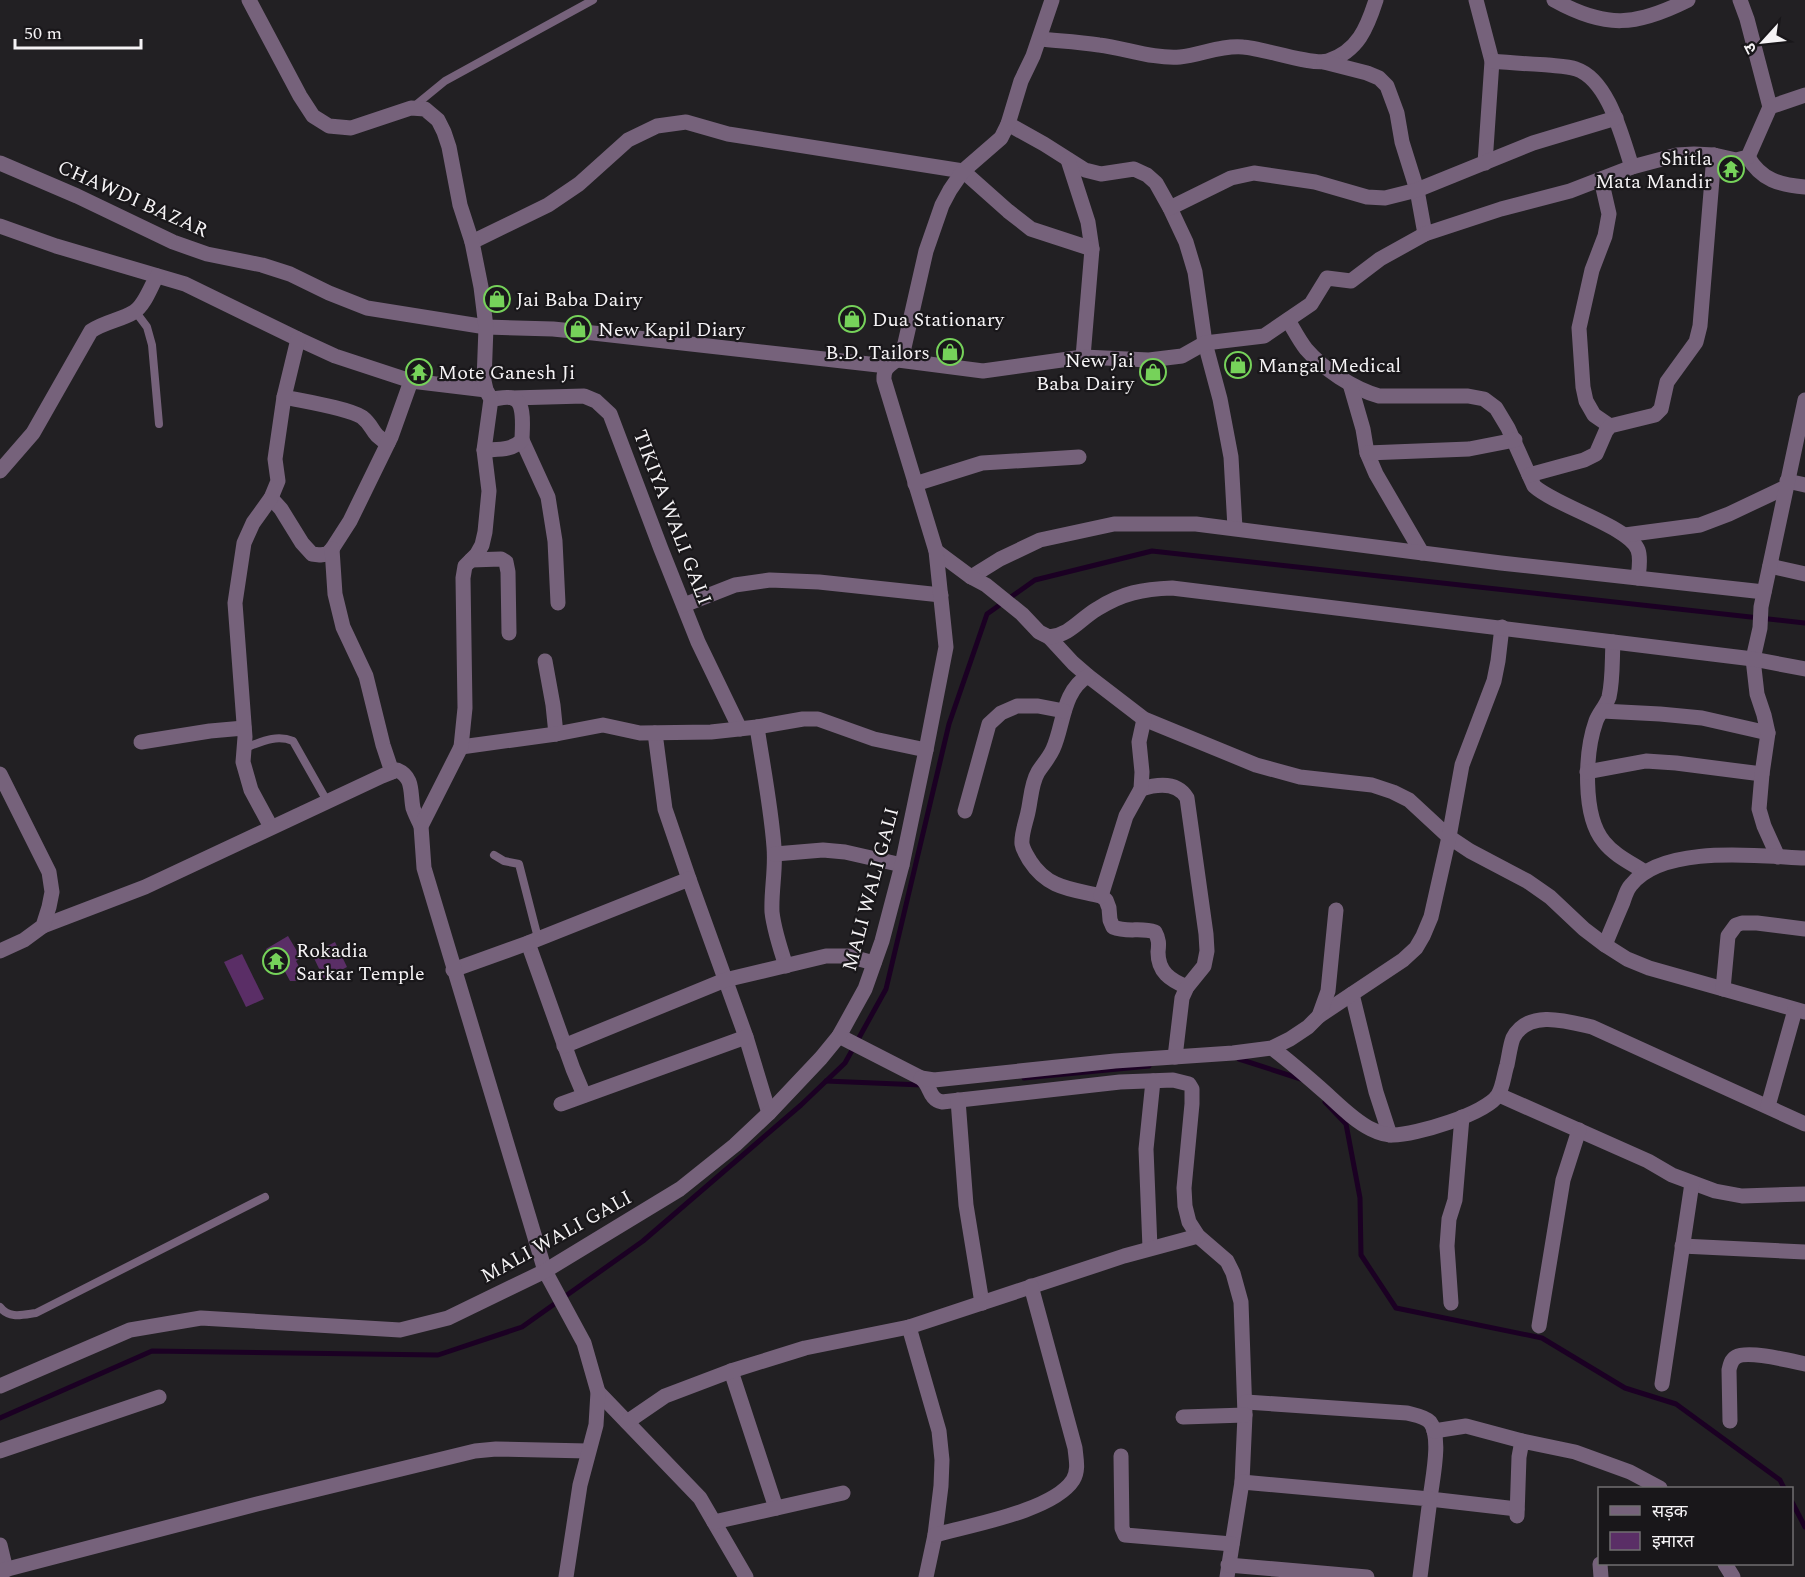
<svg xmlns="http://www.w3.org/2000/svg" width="1805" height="1577" viewBox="0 0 1805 1577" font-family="Spectral,'Noto Sans Devanagari',serif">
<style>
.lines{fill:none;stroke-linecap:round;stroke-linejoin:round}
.stream{stroke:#1b0023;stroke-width:5}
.building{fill:#5a2e66}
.service{stroke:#76627b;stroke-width:8}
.minor{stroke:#76627b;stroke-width:15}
.tertiary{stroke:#76627b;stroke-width:15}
.labels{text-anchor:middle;stroke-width:4.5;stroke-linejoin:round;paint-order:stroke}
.poi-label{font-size:20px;fill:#f5f3f5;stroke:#19171a;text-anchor:start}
.street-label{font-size:20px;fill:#f5f3f5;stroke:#19171a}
</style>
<rect width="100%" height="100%" fill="#222023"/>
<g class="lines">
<g class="stream">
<polyline points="1239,1059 1304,1080"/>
<polyline points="1024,1078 1149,1066"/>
<polyline points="826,1081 922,1085"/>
<polyline points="1325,1102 1346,1124 1360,1198 1361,1255 1396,1308 1542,1338 1625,1388 1676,1404 1780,1480 1784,1488"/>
<polyline points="0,1418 152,1351 438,1355 522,1327 643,1241 801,1105 845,1063 886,989 949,724 987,614 1035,580 1152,551 1805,623"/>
<polyline points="1792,1502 1805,1527"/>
</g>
</g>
<g class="building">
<polygon points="288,936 301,958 296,961 303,974 299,981 290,981 283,968 279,971 266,949"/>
<polygon points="335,942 347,967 324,979 312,954"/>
<polygon points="242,954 264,999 246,1007 224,962"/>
</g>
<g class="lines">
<g class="service">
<polyline points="412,108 445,81 593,0"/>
<polyline points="135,311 147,327 152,345 159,424"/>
<path d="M245 748C261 742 276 734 293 741L327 801"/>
<polyline points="494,855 504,861 519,864 538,938"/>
<path d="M0 1307C9 1319 22 1315 36 1313L265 1197"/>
</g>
<g class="minor">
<polyline points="1476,0 1492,61 1485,163"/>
<path d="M1554 0C1606 29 1636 26 1688 0"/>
<polyline points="1740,0 1747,19 1770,107"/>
<path d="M1040 39C1060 41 1080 42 1099 45 1125 48 1153 59 1180 57 1201 55 1221 45 1243 47 1263 48 1312 66 1328 61 1358 51 1367 28 1376 0"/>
<path d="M1492 61C1511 63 1530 64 1548 65 1557 66 1568 66 1576 69 1609 80 1622 138 1632 167"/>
<polyline points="1324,62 1367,73 1379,78 1387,86 1397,113 1402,142 1417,190 1425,234"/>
<polyline points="1008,124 1044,144 1085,170 1101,174 1134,169 1147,175 1156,183 1170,208 1186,242 1195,272 1205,343 1220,399 1231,457 1235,528"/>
<path d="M1748 157C1761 180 1780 185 1805 187"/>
<polyline points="1068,160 1088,222 1092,249 1083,357"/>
<polyline points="0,163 77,196 173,242 207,254 262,265 290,274 329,293 367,308 486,327 553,329 593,333 887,366"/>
<polyline points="1601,179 1609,214 1605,236 1592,270 1579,328 1583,387 1586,401 1594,415 1610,426"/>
<polyline points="1170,208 1231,178 1254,173 1315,182 1367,197 1385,198 1417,190 1533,143 1616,118"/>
<polyline points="0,226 56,246 185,284 298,339 335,356 411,381 486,390"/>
<polyline points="472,242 548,205 579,184 628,140 657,126 686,122 728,134 963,171 1008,211 1031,229 1092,249"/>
<path d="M1288 320C1294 330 1299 340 1306 349 1323 369 1354 389 1379 396H1468L1484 399 1496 408 1508 428 1534 486C1556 506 1630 527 1638 550 1641 558 1639 570 1638 578"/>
<polyline points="1350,384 1363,429 1367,453 1376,474 1422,553"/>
<path d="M284 397C302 401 348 408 362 417 375 427 370 434 388 443"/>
<polyline points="512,398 584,396 596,401 610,414 661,549 698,642 740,729"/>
<polyline points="522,440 548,497 555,541 558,603"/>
<path d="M484 450C498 449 512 451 522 440 522 429 526 401 512 398 506 396 497 399 491 399"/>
<polyline points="1367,453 1469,449 1515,440"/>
<path d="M0 471 33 433 91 331C104 322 121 320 134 312 145 305 151 286 157 276"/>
<polyline points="1529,475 1584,460 1596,454 1606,431 1610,426 1655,415 1661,409 1667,382 1696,342 1700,326 1714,155"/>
<polyline points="1787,481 1805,485"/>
<polyline points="915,484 982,463 1079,457"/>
<polyline points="271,498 281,509 302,543 312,554 320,555 327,554 332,549 350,521 391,437 411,381"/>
<polyline points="1625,535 1700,525 1729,514 1786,487"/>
<polyline points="332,549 335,594 343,627 366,676 383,745 392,772"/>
<polyline points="471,560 501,559 506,562 508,572 509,633"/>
<polyline points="1770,566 1805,574"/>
<polyline points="971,577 1000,559 1040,540 1114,524 1196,524 1501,563 1764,592"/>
<polyline points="684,605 735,585 770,580 819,582 941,595"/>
<polyline points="1049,637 1073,663 1088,676 1144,719 1256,765 1300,777 1372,785 1393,792 1409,800 1449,837 1470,851 1527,881 1550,897 1584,929 1605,945 1627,959 1649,968 1805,1012"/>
<path d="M1613 642C1612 660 1613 679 1609 697 1606 706 1599 713 1596 721 1585 752 1582 816 1604 842 1614 855 1631 863 1645 872"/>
<polyline points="545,661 553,705 556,734"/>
<path d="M1088 676C1062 691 1064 725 1053 749 1049 758 1043 764 1038 772 1031 784 1031 799 1028 812 1026 822 1021 834 1022 844 1023 850 1027 856 1030 861 1048 889 1072 889 1101 896L1106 900 1109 908 1110 920 1113 927C1127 933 1141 927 1155 932 1159 939 1159 944 1158 952 1158 972 1170 980 1187 987"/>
<polyline points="1602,711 1660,714 1702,718 1768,733"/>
<path d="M757 727C763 767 771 807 774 847 776 870 771 890 772 912 774 930 780 948 786 966"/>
<polyline points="655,733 665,809 689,879"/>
<polyline points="141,742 210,731 244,728"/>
<polyline points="461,747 556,734 603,725 640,733 711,732 757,727 803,719 818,719 874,739 926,750"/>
<polyline points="1587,772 1646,761 1676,763 1762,774"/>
<path d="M1141 789C1157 784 1177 781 1187 798L1206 934 1207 951 1204 966 1187 987 1182 998 1175 1057"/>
<polyline points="965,811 989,724 1001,713 1017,706 1038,706 1064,711"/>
<polyline points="271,827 251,790 243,762 245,737 235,603 244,543 253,523 271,498 278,481 275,459 284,397 298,339"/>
<polyline points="775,854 823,850 845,852 902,865"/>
<polyline points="1778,857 1764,826 1759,809 1762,774 1768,733 1764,715 1757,694 1753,659 1760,628 1761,607 1805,400"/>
<polyline points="1101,896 1126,816 1141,789 1142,772 1139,742 1144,719"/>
<path d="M43 926 145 887 382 776 397 770C414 777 410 793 413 808 415 814 418 820 421 826"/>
<polyline points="528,943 573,1069 584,1095"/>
<path d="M1605 945C1611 930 1617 916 1623 902 1625 896 1627 889 1631 885 1663 844 1758 856 1805 858"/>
<polyline points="453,970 528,943 689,879 746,1037 769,1113"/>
<polyline points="1723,989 1728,936 1736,925 1742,923 1757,923 1805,929"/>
<polyline points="1352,994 1376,1092 1390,1135"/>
<polyline points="1319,1016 1403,960 1416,948 1423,936 1431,917 1449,837 1462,765 1494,681 1498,661 1502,627"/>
<path d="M839 1036 921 1078C931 1085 928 1099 942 1102L1120 1082 1173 1080 1189 1084 1192 1089V1104L1184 1188 1185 1206 1189 1222 1198 1236 1227 1261 1233 1273 1241 1302 1245 1415 1242 1482 1227 1577"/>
<polyline points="564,1046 725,980 826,956 848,956 874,963"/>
<path d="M1272 1048C1292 1063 1310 1079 1328 1095 1341 1107 1355 1121 1371 1129 1377 1132 1386 1135 1393 1135 1415 1135 1486 1114 1498 1095 1503 1087 1504 1074 1507 1065 1509 1056 1510 1046 1513 1038 1528 1009 1567 1021 1592 1027L1805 1124"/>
<polyline points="921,1078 934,1080 1115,1061 1233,1053 1272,1048 1290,1039 1308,1027 1319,1016 1328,991 1336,910"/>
<polyline points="1499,1095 1648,1161 1672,1175 1715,1191 1742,1196 1805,1194"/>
<polyline points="958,1100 966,1205 982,1303"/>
<polyline points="561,1104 746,1037"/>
<polyline points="1768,1106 1795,1010"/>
<polyline points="1682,1246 1805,1252"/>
<polyline points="1150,1248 1146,1149 1153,1081"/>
<polyline points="1451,1303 1447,1246 1449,1219 1455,1200 1462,1117"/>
<polyline points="1539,1326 1563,1180 1579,1130"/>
<polyline points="909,1327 939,1431 942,1460 941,1486 935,1535 926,1577"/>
<polyline points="731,1371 776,1508"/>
<polyline points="1662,1384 1692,1183"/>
<polyline points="598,1392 700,1498 746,1577"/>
<path d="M1246 1402 1407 1413C1414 1415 1424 1416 1430 1422 1442 1437 1432 1480 1430 1499L1517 1509"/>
<polyline points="1183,1417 1245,1415"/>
<path d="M1730 1421 1729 1370C1730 1365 1731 1360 1736 1357 1748 1350 1791 1361 1805 1364"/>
<polyline points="627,1422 665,1396 731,1371 805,1348 909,1327 1124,1256 1198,1236"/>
<polyline points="1434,1431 1466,1426 1522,1441"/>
<polyline points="0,1451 159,1397"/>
<polyline points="1121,1456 1122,1528 1125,1535 1232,1544"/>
<polyline points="1242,1482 1430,1499 1420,1577"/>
<polyline points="1517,1516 1519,1457 1522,1441 1575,1452 1630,1472 1660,1488"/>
<polyline points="714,1522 843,1493"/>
<path d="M935 1535C970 1525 1053 1511 1073 1480 1079 1470 1076 1459 1075 1448L1031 1286"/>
<polyline points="0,1545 6,1570"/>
<polyline points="1600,1564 1601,1577"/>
<polyline points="1725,1564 1733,1577"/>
<polyline points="1228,1565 1367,1577"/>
<polyline points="0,1571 257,1504 475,1451 496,1449 588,1451"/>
</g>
<g class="tertiary">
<polyline points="249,0 300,96 313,116 329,126 351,128 411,108 425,109 438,120 444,132 449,147 460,205 472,242 481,287 486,327 484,381 486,390 491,399 484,450 489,491 485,532 482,545 477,554 465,566 463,578 465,708 461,747 421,826 424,868 545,1271 584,1343 598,1392 596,1425 580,1485 566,1577"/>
<polyline points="898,360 983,371 1083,357 1149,360 1182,356 1205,343 1264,336 1311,304 1327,278 1351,281 1380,259 1425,234 1501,209 1570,191 1632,167 1677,155 1694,154 1714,155 1736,160 1748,157 1770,107 1805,95"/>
<path d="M936 551 971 577 986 585 1022 614 1039 632 1049 637C1070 635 1080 619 1097 609 1122 593 1143 589 1172 588L1753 659 1805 669"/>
<polyline points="0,774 49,872 52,892 49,907 43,926 24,940 0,951"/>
<path d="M0 1386 130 1330 201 1318 400 1330 448 1318 545 1271 680 1189 735 1145 769 1113 821 1058 839 1036 865 989 882 941 902 865 926 750 946 647 936 551 884 380C883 363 895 366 903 352L926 251 942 205 950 190 963 171 1001 138 1008 124 1021 81 1033 56 1052 0"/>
</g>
</g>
<defs>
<symbol id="temple-ring" viewBox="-11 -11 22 22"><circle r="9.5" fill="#19171a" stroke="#76d25a" stroke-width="1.5"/><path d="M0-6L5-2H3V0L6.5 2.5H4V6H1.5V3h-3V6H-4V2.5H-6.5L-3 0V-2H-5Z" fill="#76d25a"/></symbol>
<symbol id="shop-ring" viewBox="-11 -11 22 22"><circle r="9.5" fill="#19171a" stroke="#76d25a" stroke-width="1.5"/><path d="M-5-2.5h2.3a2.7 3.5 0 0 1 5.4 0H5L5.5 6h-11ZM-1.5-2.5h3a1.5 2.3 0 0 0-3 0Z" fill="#76d25a"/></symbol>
</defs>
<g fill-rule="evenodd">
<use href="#temple-ring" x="1716" y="154" width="30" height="30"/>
<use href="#shop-ring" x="482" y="284" width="30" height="30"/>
<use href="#shop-ring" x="837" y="304" width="30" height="30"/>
<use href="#shop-ring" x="563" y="314" width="30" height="30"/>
<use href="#shop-ring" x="935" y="337" width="30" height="30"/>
<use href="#shop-ring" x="1223" y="350" width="30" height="30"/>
<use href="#temple-ring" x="404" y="357" width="30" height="30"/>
<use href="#shop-ring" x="1138" y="357" width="30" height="30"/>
<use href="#temple-ring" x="261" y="946" width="30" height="30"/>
</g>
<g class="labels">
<g class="poi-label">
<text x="1712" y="165" text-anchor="end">Shitla<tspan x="1712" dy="23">Mata Mandir</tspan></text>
<text x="516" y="306">Jai Baba Dairy</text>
<text x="872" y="326">Dua Stationary</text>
<text x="598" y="336">New Kapil Diary</text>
<text x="930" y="359" text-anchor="end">B.D. Tailors</text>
<text x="1134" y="367" text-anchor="end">New Jai<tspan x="1134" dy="23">Baba Dairy</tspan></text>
<text x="1258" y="372">Mangal Medical</text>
<text x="438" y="379">Mote Ganesh Ji</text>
<text x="296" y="957">Rokadia<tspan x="296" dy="23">Sarkar Temple</tspan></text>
</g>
<g class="street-label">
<text transform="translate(133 198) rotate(24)" y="7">CHAWDI BAZAR</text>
<text transform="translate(673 517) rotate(69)" y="7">TIKIYA WALI GALI</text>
<text transform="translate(870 889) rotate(-75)" y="7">MALI WALI GALI</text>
<text transform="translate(556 1236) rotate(-29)" y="7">MALI WALI GALI</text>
</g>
</g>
<rect x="1598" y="1487" width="195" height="78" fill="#19171a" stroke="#716f72" stroke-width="1.5"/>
<rect x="1610" y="1506" width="30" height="9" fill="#76627b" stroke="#716f72" stroke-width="1.5"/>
<text x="1652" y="1517" font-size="18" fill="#f5f3f5">सड़क</text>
<rect x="1610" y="1532" width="30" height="18" fill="#5a2e66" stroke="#716f72" stroke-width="1.5"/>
<text x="1652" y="1547" font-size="18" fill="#f5f3f5">इमारत</text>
<g transform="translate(1763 42) rotate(243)" stroke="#19171a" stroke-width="4.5" paint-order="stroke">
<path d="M0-4.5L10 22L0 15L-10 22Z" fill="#f5f3f5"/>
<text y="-9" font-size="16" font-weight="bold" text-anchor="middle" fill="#f5f3f5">उ</text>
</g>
<path d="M15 39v9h126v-9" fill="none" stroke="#f5f3f5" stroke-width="3"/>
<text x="24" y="39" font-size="18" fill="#f5f3f5" stroke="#19171a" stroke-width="4.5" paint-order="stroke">50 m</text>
</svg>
